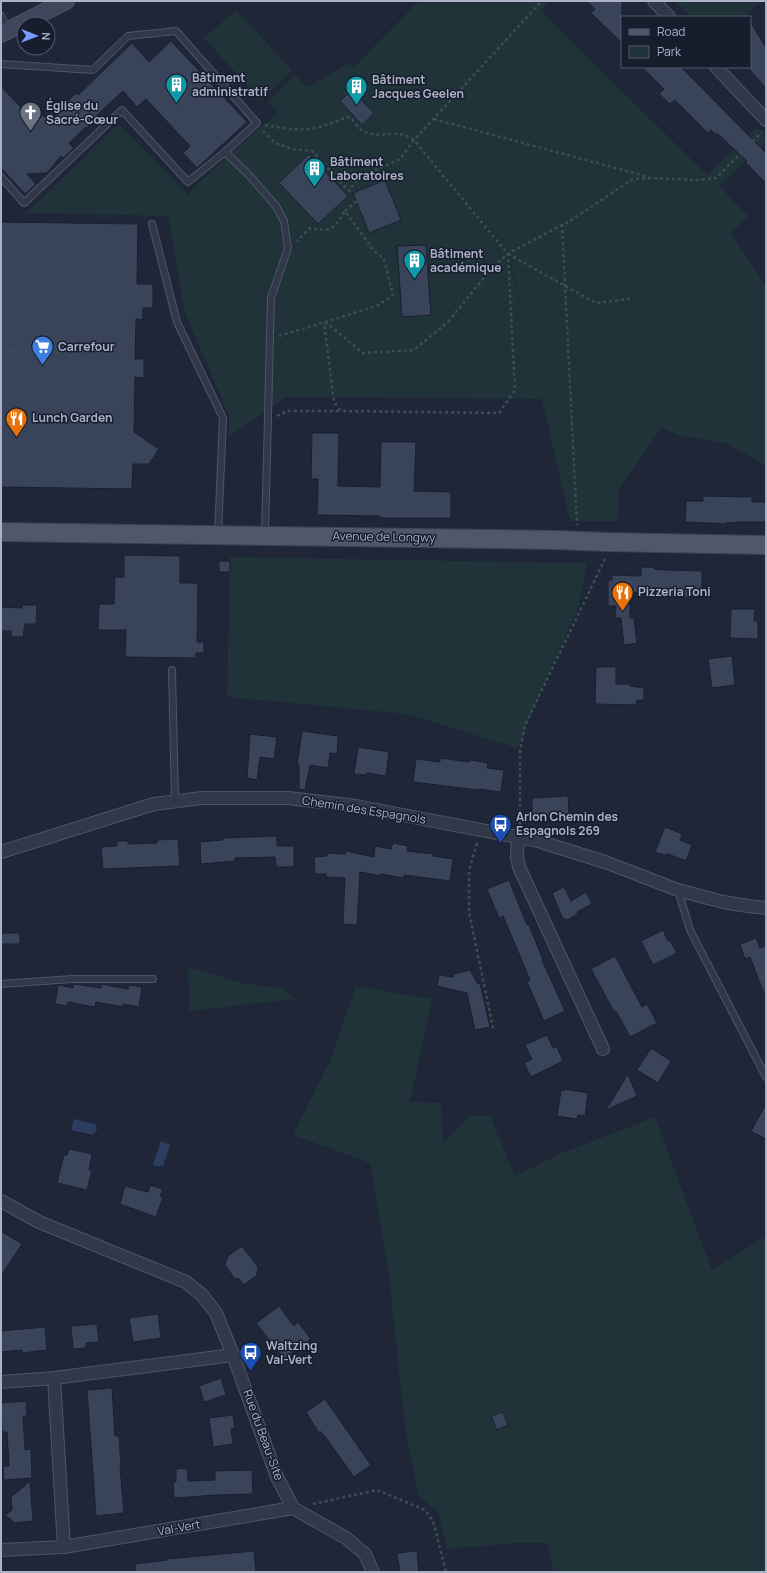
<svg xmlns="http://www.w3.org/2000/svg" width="767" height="1573" viewBox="0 0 767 1573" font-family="Manrope,sans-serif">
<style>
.green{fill:#1f3339;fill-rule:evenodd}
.water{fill:#2d3d5f}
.building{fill:#394359;stroke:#191f2f}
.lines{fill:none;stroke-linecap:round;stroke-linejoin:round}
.lane-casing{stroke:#4f5567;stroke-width:8}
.street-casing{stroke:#4f5567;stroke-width:14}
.secondary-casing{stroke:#4f5567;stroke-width:18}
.primary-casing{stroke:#3b4152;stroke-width:20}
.path{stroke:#3a4f54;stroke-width:2.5;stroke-dasharray:3 3;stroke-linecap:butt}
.lane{stroke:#313849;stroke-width:6}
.street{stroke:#313849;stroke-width:12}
.secondary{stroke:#3f465c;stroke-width:16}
.primary{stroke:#4f5769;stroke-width:18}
.labels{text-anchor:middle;stroke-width:3;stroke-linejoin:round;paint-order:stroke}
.poi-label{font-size:12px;font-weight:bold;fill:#abb2c6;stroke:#171d2d;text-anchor:start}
.street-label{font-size:12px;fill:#abb2c6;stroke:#171d2d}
</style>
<rect width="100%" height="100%" fill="#1e2638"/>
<g class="green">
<path d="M419 1H549L541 11 707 175 757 128 766 140V142L719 186 748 216 731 233 766 287V465L725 443 681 436 661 428 619 489 618 521H570L542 399 285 397 229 437V416L185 313 168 216 26 213 119 124 188 195 195 186 278 112 267 103 295 75 307 87 350 63 354 67ZM438 169 509 253 529 344 508 254Z"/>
<polygon points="680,1 761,1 744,17 690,17 677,3"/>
<polygon points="236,10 292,70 261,101 204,38"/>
<polygon points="230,557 587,563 579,605 517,748 407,714 227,697"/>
<polygon points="188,967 242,983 283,989 296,999 189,1011"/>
<polygon points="356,986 432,999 410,1102 441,1103 443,1143 470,1116 490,1116 515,1176 562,1153 655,1117 712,1270 766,1236 766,1572 554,1572 547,1543 515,1543 447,1549 438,1511 426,1502 418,1494 405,1426 389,1276 370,1163 293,1135 330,1061"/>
</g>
<g class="water">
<polygon points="74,1119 95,1124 97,1130 93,1135 71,1130"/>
<polygon points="161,1141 170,1145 163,1166 155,1166 153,1164"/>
</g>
<g class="building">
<polygon points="587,1 622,1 622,43 591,13 595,9"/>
<polygon points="750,21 766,48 766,88 750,70"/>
<polygon points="171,41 247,122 197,168 183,153 190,146 146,99 137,107 123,91 96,116 98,117 87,128 86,127 69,143 74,148 63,158 61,156 47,173 27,174 36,184 25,194 1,168 1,86 35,123 43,115 49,122 66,106 65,104 76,93 78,95 132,43 149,62"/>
<polygon points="642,67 681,67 766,153 766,183 745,162 747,161 717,133 716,135 711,130 708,133 675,100 670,104 659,94 664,89"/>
<polygon points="352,90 374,113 362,125 340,101"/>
<polygon points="309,154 348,196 318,224 279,183"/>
<polygon points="385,180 401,220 369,233 353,193"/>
<polygon points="1,222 138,224 137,284 153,284 153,308 143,308 143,320 136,319 135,359 144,359 144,378 135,377 134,432 159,449 149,464 133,464 132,489 1,487"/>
<polygon points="426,245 431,315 402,317 397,246"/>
<polygon points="312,433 339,433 338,486 380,487 381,442 416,442 414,491 451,492 451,518 380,518 380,516 317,515 318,479 311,479"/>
<polygon points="703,496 752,497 752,502 766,502 766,522 740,522 726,523 726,524 685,522 686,501 703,501"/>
<polygon points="124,555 180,556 180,583 198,583 197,642 204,642 204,653 196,653 196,658 125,657 126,630 98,630 99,604 114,604 115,577 124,577"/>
<rect x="219" y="561" width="11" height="11"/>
<polygon points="641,567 654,567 654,569 666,570 702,571 702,597 670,597 670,593 630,592 630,618 634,618 637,643 624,645 621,618 615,618 616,606 608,606 608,580 612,580 612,575 641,576"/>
<polygon points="22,605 37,605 36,624 25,624 23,637 11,637 11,631 1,631 1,607 22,608"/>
<polygon points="731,609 755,609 754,621 758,621 758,639 730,638"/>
<polygon points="732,656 735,685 712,688 708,659"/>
<polygon points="596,667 616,667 616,684 630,684 630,686 644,688 644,700 637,700 636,705 595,704"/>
<polygon points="302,731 338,736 338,741 337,754 330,753 328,768 310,765 305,790 299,789 299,765 297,765"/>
<polygon points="250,734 277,737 274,759 260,757 257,780 247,778"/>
<polygon points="358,747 389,752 386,776 367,773 366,775 354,774"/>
<polygon points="440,758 469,762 470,760 488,763 487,768 504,770 501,792 478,789 477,790 413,782 416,759 440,762"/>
<polygon points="568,796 569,815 532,816 532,798"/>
<polygon points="665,827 682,834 680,840 692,845 686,861 668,854 664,855 655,852"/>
<polygon points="277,836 277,846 294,846 294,867 276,867 275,857 235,858 235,861 201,864 200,842 223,840 222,838"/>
<polygon points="178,839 180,866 103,869 101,847 117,846 117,841 128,841 128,844 157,843 157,840"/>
<polygon points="393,843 408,846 407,851 433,854 433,856 453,859 450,881 404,875 404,878 381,874 381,876 360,872 357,925 343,924 345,878 326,877 326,874 315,874 314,857 327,856 327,853 345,854 346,851 374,857 375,846 391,849"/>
<polygon points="509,880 527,925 529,925 543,960 542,960 565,1011 544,1021 527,982 530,980 503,916 499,918 487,889"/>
<polygon points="564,887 571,901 586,892 592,904 577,912 578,914 567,920 565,918 563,919 552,893"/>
<polygon points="663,930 668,941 670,940 677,953 653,965 641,941"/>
<rect x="1" y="933" width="19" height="11"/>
<polygon points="756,938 760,948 766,946 765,996 750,957 745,959 740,944"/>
<polygon points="615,956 642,1007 647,1004 657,1023 630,1037 616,1011 614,1012 591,969"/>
<polygon points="470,970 478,984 480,983 490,1027 475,1030 467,993 437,986 439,975 453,977 454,974"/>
<polygon points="74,984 101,988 101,984 128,989 129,985 142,987 139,1007 123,1004 123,1007 96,1002 95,1007 68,1002 67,1006 55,1004 58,985 73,988"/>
<polygon points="547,1035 553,1048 557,1047 563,1061 531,1077 524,1063 532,1059 525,1045"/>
<polygon points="651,1048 671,1061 658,1083 637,1070"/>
<polygon points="628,1074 637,1096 606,1110"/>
<polygon points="565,1089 588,1093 585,1116 578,1115 577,1119 557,1116 561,1090 564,1091"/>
<polygon points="766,1104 766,1139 751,1131"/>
<polygon points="69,1149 92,1154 89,1170 92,1171 87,1190 57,1183 64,1155 67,1155"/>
<polygon points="150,1185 163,1189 160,1196 163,1197 156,1217 120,1204 125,1186 148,1192"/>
<polygon points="1,1231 22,1244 1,1276"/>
<polygon points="242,1246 258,1267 257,1275 244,1285 239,1279 234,1278 225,1265 228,1256"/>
<polygon points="279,1306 294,1326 298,1322 311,1339 284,1359 256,1323"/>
<polygon points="158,1314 161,1338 133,1342 129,1318"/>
<polygon points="97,1324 99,1342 86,1343 86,1348 73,1349 71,1326"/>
<polygon points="45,1327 47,1350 22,1353 22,1350 1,1352 1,1331"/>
<polygon points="221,1378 226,1395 204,1402 199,1386"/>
<polygon points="112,1388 115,1436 119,1436 121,1466 120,1467 124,1513 96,1516 87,1390"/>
<polygon points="325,1399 371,1465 354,1477 324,1435 323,1435 320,1431 319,1433 306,1412"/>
<polygon points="26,1401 27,1416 23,1416 25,1450 31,1449 32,1478 4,1480 3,1466 9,1466 7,1432 2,1432 1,1403"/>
<polygon points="503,1412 508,1425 497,1430 491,1416"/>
<polygon points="233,1415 235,1428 231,1429 233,1444 213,1447 209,1418"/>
<polygon points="187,1468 188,1481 215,1480 215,1471 252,1470 253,1494 216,1495 174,1498 173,1482 176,1482 176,1469"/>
<polygon points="30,1481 33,1521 15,1523 5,1515 12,1510 11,1497"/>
<polygon points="254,1551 256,1572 135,1572 135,1564 167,1560 167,1559"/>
<polygon points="417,1551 419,1572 400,1572 397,1553"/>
</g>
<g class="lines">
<defs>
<g id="lane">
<polyline points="1,16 7,29"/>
<polyline points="1,64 93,70 128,36 176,31 257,123 225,152 188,182 122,110 24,203 1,177"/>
<polyline points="225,152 248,174 276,206 284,221 288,248 271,298 265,534"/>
<polyline points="152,224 177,322 223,418 218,534"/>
<polyline points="172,670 175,800"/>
<polyline points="678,890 690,930 766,1077"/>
<polyline points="1,984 72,979 153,979"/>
</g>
<g id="street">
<polyline points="654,1 669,17"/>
<polyline points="716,67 766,120"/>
<polyline points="518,837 517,857 519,867 603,1049"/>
<polyline points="1,852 154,804 202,798 288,798 356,806 538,841 605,862 678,890 723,902 748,906 766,908"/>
<polyline points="1,1201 39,1222 186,1282 202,1295 216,1313 233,1355 277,1477 293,1508 346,1538 365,1554 373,1572"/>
<polyline points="54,1378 64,1547"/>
<polyline points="1,1382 54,1378 233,1355"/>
<polyline points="1,1550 64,1547 293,1508"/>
</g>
<polyline id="secondary" points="1,34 66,1"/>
<polyline id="primary" points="1,532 556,540 606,542 766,545"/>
</defs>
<use href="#lane" class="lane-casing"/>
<use href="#street" class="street-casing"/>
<use href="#secondary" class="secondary-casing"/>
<use href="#primary" class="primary-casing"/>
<g class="path">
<polyline points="434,119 649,177"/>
<path d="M265 125C285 129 306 132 326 125 334 123 341 118 350 117 354 121 359 130 365 132 384 140 395 127 414 140L508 254 515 390 499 413 341 411 334 402 324 322"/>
<polyline points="263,131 275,143 292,149 312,151 349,191 358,178 400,159 414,140 542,1"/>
<polyline points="345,211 357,201"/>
<polyline points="562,224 577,525"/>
<polyline points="508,254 596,303 630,299"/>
<polyline points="325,322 363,353 414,350 448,322 492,268 509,253 573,219 633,179 651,178 698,180 716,178 762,132"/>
<path d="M279 336 377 306 393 295 384 259 374 251 345 211C333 230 332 232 310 228L297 241"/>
<polyline points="1,350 32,352 113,352"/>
<polyline points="277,416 287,411 341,411"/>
<polyline points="520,825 520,751 525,725 606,557"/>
<polyline points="477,843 469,871 469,912 493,1028"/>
<polyline points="313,1504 377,1490 425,1510 433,1521 446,1572"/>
</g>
<use href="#lane" class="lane"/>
<use href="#street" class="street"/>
<use href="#secondary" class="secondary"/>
<use href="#primary" class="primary"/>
</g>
<defs>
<symbol id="building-pin" viewBox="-11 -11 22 30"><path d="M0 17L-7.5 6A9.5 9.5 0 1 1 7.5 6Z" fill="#0f9aa8" stroke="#171d2d"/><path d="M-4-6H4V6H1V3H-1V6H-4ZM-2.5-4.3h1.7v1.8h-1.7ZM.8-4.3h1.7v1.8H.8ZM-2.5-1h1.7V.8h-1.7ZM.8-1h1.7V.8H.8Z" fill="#fff"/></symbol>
<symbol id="church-pin" viewBox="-11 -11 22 30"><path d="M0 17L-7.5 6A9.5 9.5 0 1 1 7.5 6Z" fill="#6b7280" stroke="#171d2d"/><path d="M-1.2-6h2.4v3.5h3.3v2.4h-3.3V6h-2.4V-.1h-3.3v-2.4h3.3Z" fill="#fff"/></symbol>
<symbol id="supermarket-pin" viewBox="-11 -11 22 30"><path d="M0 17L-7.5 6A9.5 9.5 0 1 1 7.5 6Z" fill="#3f7fe0" stroke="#171d2d"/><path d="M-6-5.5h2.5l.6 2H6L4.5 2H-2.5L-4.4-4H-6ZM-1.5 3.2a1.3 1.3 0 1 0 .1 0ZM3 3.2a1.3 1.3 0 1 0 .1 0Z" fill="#fff"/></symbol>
<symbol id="restaurant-pin" viewBox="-11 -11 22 30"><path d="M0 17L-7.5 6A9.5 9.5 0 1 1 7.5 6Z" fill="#e8710a" stroke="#171d2d"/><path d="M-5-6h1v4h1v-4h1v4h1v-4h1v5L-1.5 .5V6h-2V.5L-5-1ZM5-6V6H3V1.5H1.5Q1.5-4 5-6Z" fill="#fff"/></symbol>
<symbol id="bus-pin" viewBox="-11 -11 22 30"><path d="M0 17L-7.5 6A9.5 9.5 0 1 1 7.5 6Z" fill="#1a4fb4" stroke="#171d2d"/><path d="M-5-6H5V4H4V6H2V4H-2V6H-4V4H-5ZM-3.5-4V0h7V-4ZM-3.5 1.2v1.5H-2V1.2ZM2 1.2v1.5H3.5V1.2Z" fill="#fff"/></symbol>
</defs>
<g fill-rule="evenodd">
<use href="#building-pin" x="164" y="72" width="25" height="34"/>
<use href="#building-pin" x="344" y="74" width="25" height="34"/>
<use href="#church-pin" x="18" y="100" width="25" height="34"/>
<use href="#building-pin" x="302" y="156" width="25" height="34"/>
<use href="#building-pin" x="402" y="248" width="25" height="34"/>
<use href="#supermarket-pin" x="30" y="334" width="25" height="34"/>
<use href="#restaurant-pin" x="4" y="406" width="25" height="34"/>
<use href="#restaurant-pin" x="610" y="580" width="25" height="34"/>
<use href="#bus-pin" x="488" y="812" width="25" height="34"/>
<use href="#bus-pin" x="238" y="1340" width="25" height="34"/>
</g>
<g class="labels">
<g class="poi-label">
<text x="192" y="82">Bâtiment<tspan x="192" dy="14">administratif</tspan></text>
<text x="372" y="84">Bâtiment<tspan x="372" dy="14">Jacques Geelen</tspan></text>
<text x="46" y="110">Église du<tspan x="46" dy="14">Sacré-Cœur</tspan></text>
<text x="330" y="166">Bâtiment<tspan x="330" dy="14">Laboratoires</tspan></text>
<text x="430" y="258">Bâtiment<tspan x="430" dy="14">académique</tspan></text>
<text x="58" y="351">Carrefour</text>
<text x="32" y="422">Lunch Garden</text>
<text x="638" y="596">Pizzeria Toni</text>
<text x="516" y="821">Arlon Chemin des<tspan x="516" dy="14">Espagnols 269</tspan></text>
<text x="266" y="1350">Waltzing<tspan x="266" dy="14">Val-Vert</tspan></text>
</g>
<g class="street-label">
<text transform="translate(384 537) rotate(1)" y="4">Avenue de Longwy</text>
<text transform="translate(364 810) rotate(9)" y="4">Chemin des Espagnols</text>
<text transform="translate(263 1435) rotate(70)" y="4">Rue du Beau-Site</text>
<text transform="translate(179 1528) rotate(-10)" y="4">Val-Vert</text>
</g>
</g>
<rect width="767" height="1573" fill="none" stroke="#abb2c6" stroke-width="4"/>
<rect x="621" y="16" width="130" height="52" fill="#171d2d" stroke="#52596a"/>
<rect x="629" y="29" width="20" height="6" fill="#4f5769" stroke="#52596a"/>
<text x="657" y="36" font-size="12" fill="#abb2c6">Road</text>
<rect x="629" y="46" width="20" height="12" fill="#1f3339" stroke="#52596a"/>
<text x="657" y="56" font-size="12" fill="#abb2c6">Park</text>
<g transform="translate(36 36) rotate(91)"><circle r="19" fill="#171d2d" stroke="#52596a"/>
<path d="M0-3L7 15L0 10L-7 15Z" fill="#779cff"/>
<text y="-6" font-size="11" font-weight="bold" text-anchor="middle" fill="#abb2c6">N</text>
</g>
</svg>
